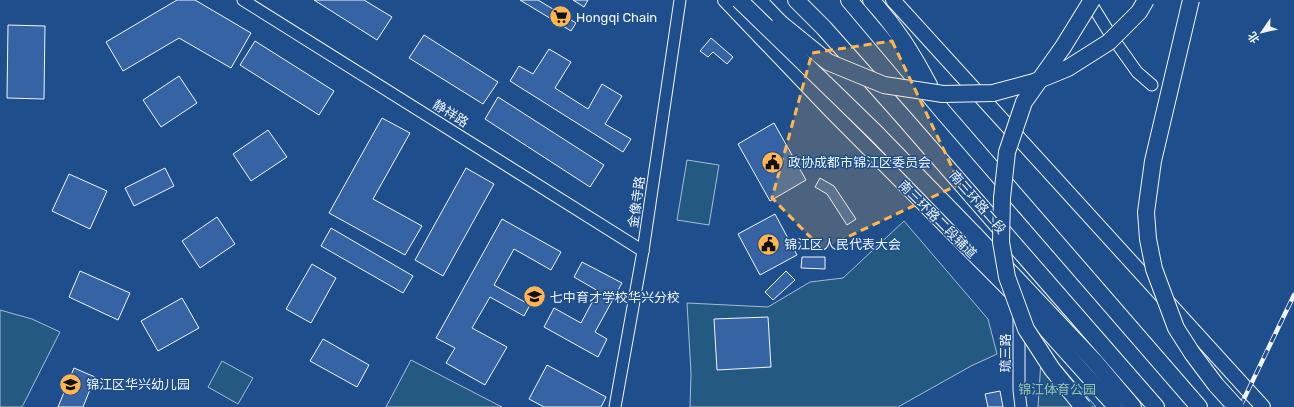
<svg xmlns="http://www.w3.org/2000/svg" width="1294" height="407" viewBox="0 0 1294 407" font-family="Rubik,'Noto Sans SC',sans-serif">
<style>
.park{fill:#245a82;stroke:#a8bbd7}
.building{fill:#3563a3;stroke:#f2f6ff}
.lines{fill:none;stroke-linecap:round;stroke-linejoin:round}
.minor-casing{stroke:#f2f6ff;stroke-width:13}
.major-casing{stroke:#f2f6ff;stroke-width:16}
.highway-casing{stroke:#f2f6ff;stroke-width:18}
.minor{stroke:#1f4e8c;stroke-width:11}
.major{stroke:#1f4e8c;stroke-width:14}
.highway{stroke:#1f4e8c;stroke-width:16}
.rail-casing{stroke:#f2f6ff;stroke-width:4.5}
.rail{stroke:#1f4e8c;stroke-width:3;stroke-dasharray:9;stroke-linecap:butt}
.highway-bridge-casing{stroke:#f2f6ff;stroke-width:18;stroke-linecap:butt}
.highway-bridge{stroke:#1f4e8c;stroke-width:16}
.marked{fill:#ffb74d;fill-opacity:0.2;stroke:#ffb74d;stroke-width:3;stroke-dasharray:8 5;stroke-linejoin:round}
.labels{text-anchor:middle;stroke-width:3;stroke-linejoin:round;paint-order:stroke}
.poi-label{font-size:13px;fill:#f2f6ff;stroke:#1f4e8c;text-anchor:start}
.street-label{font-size:13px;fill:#f2f6ff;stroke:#1f4e8c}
.park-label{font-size:13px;fill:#97c8a6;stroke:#1f4e8c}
</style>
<rect width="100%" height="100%" fill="#1f4e8c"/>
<g class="park">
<polygon points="687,160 719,165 709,225 677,220"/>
<polygon points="904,221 988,319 997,354 971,366 898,407 690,407 691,373 687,303 768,307 810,282 843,278"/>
<polygon points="0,310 32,319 60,332 22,407 0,407"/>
<polygon points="1042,344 1096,407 1038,407"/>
<polygon points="411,360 502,407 386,407"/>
<polygon points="222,361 253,378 238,404 208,387"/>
</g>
<g class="building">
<polygon points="177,0 195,0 251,33 231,68 179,38 123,71 106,42"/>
<polygon points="314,0 364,0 392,17 377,40"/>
<polygon points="520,0 538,0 576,23 571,31"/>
<polygon points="573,0 588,0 584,7"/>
<polygon points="8,25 45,26 44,99 7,98"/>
<polygon points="424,35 498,82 483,104 409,58"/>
<polygon points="711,38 733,57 727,64 713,52 708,57 700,51"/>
<polygon points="255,41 334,91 319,115 240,65"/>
<polygon points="549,49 571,62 555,88 588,109 602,84 622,96 605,124 631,139 623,152 510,81 519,66 533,74"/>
<polygon points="179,76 197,103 161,127 143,100"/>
<polygon points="498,97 604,165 590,187 485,119"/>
<polygon points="382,118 410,133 373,199 422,226 405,255 329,213"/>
<polygon points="774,123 806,180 770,201 738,144"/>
<polygon points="268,130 287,157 251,181 233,154"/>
<polygon points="165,168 174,186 134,206 125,188"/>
<polygon points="466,168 494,184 443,276 415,260"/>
<polygon points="69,174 107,191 90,229 52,211"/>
<polygon points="820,178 834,186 856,219 847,225 827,194 815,187"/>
<polygon points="775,214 797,255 760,275 738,234"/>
<polygon points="217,217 235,244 200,268 182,241"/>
<polygon points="502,219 561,252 551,270 514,249 494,285 530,305 524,316 490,297 472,328 507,347 485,385 446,363 455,348 436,338"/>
<polygon points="331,228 413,276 403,293 321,246"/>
<polygon points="802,257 825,257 825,269 801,268"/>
<polygon points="582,262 622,283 595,332 607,339 598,357 544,327 554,308 581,323 598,291 574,277"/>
<polygon points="312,264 336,278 311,323 286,309"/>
<polygon points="80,271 130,293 118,320 69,297"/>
<polygon points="786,271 795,280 773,300 765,292"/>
<polygon points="182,298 199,328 158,351 141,321"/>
<polygon points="768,317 771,367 717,370 714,319"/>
<polygon points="323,339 369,365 357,387 310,361"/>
<polygon points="547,365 606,397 601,407 544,407 529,399"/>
<polygon points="74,368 95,377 83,407 58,407"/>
<polygon points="1000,391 1003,407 988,407 985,394"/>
</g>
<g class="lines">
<defs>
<g id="minor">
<polyline points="243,0 643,251"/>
<polyline points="1089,0 1110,34 1137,72 1152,85"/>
<polyline points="1019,318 1019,390 1021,407"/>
<polyline points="615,407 643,251 680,0"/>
</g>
<g id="major">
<polyline points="725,0 832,112 1019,300 1115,407"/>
<polyline points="893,0 1263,407"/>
</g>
<g id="highway">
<polyline points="758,0 780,23"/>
<polyline points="796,0 824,28 904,118 1156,407"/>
<polyline points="849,0 945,114 1199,407"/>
<path d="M871 0C896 27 912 53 929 85"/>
<polyline points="974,234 1095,362 1133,407"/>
</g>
</defs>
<use href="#minor" class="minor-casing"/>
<use href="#major" class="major-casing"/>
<use href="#highway" class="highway-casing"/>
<use href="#minor" class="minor"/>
<use href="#major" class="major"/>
<use href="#highway" class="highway"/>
<defs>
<polyline id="rail" points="1240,407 1294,295"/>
</defs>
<use href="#rail" class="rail-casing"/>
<use href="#rail" class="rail"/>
<defs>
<g id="highway-bridge">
<polyline points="739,0 876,133 974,234"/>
<polyline points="1191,0 1153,161 1146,212 1148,239 1154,269 1176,328 1192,353 1216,385 1236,407"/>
<polyline points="780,23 828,62 884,85 943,94 993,93 1034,82 1068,68 1109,42 1139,12 1146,0"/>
<polyline points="1083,407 1052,369 1026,329 1007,277 1001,242 1002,198 1007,152 1024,102 1063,47 1092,0"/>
</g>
</defs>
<use href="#highway-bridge" class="highway-bridge-casing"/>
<use href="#highway-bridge" class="highway-bridge"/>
</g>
<path class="marked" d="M892 41 960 184 822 249 772 198 812 53Z"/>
<defs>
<symbol id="supermarket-disc" viewBox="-11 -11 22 22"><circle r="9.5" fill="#ffb74d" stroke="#1f4e8c"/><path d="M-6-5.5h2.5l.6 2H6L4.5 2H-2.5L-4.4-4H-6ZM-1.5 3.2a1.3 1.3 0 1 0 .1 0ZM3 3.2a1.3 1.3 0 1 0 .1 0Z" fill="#111"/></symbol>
<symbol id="civic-disc" viewBox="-11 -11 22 22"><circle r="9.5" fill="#ffb74d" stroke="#1f4e8c"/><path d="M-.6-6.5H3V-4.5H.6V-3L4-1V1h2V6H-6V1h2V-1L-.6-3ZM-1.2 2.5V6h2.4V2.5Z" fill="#111"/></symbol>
<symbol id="school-disc" viewBox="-11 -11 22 22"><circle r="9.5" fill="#ffb74d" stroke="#1f4e8c"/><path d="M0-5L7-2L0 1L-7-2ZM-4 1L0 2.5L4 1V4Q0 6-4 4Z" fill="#111"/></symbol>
</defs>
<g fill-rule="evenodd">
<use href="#supermarket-disc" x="548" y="4" width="25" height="25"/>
<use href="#civic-disc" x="760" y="150" width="25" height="25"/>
<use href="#civic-disc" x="756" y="232" width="25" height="25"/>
<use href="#school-disc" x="522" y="284" width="25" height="25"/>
<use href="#school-disc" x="58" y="372" width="25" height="25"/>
</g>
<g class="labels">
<g class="poi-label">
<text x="576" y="22">Hongqi Chain</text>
<text x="788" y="167">政协成都市锦江区委员会</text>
<text x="784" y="249">锦江区人民代表大会</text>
<text x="550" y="302">七中育才学校华兴分校</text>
<text x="86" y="389">锦江区华兴幼儿园</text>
</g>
<g class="street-label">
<text transform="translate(451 113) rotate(32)" y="5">静祥路</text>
<text transform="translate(636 202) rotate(-82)" y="5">金像寺路</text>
<text transform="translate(978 202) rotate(49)" y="5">南三环路二段</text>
<text transform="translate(938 219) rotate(45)" y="5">南三环路二段辅道</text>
<text transform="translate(1005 353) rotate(-90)" y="5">琉三路</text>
</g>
<g class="park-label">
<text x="1057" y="394">锦江体育公园</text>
</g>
</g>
<g transform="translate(1262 32) rotate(236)" stroke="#1f4e8c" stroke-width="3" paint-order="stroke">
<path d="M0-3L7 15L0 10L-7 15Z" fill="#f2f6ff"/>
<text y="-6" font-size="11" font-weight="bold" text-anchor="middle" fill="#f2f6ff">北</text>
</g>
</svg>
